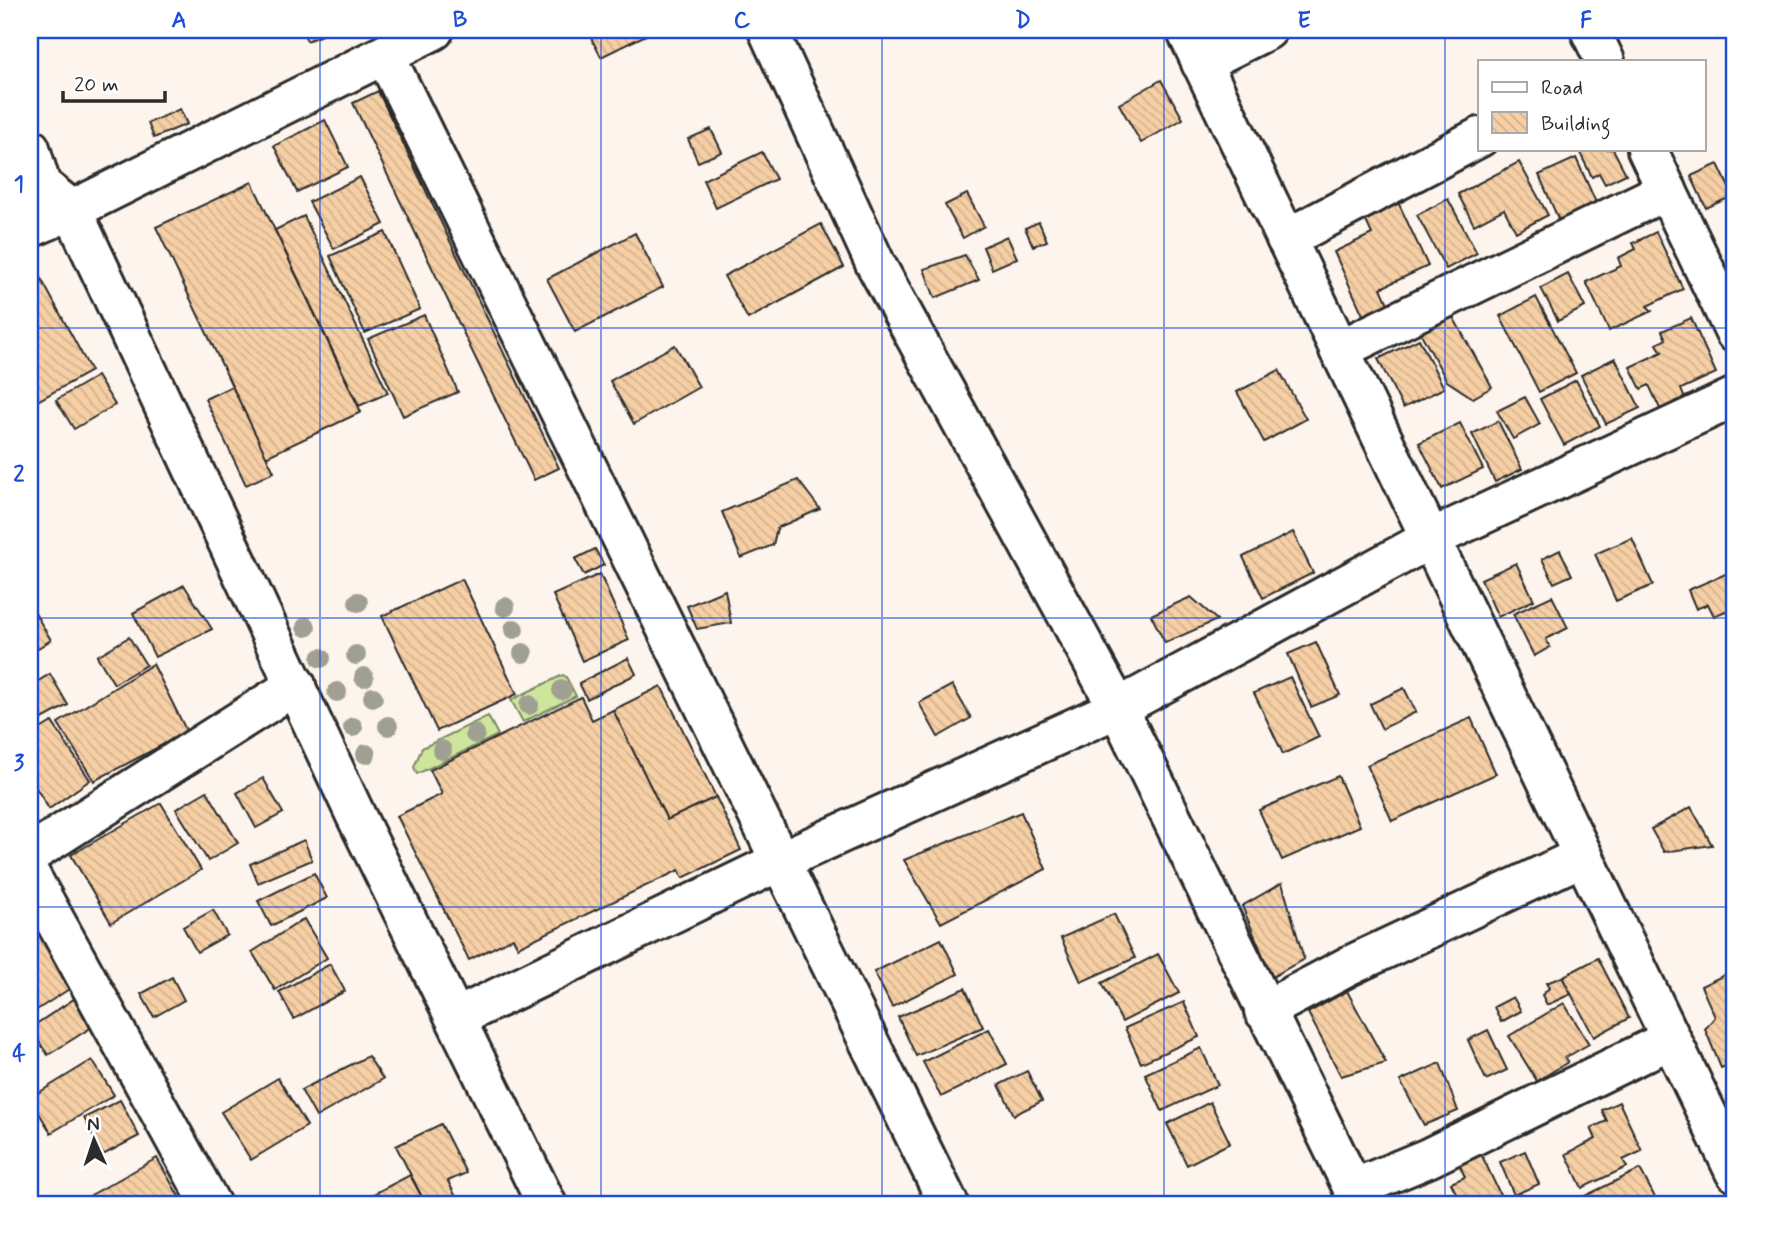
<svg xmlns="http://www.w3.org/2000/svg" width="1765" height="1235" viewBox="0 0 1765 1235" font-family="Mynerve,sans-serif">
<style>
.green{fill:#cee69c;stroke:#7c8864;stroke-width:2}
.building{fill:url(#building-back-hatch);stroke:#2b2b2b;stroke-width:2}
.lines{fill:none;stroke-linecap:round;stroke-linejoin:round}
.minor-casing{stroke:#2b2b2b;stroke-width:44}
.minor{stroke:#fff;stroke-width:38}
.tree{fill:#a0a092}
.grid{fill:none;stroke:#1d4ed8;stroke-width:2;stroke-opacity:0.55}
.neatline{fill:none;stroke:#1d4ed8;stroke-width:2.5}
.grid-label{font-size:23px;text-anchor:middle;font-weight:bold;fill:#1d4ed8}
</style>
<defs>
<pattern id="building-back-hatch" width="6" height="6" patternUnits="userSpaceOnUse" patternTransform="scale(1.75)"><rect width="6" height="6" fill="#f6cfa5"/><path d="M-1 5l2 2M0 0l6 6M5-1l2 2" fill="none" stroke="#d3b28e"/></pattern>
</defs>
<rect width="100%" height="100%" fill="#fdf5ed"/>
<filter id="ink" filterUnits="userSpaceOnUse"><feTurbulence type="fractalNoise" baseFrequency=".0143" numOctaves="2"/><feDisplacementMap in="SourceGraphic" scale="14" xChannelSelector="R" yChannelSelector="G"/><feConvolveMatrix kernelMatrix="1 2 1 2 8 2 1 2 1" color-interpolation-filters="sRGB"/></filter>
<g filter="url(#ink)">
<g class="green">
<polygon points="563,675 566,677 576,696 523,722 511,700"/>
<polygon points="488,716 498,735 417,774 414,767 422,748"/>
</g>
<g class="building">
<polygon points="302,30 334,30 307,41"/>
<polygon points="587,30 656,30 601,57"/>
<polygon points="1161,80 1183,119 1141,143 1119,104"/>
<polygon points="378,91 559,468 534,480 353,103"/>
<polygon points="180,109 187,124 154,138 148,123"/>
<polygon points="325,120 348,167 297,192 274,146"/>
<polygon points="711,129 722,152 698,162 688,139"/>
<polygon points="1578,149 1613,149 1626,174 1605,184 1599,173 1592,177"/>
<polygon points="762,152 776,179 716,208 703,180"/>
<polygon points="1576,158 1598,207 1560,223 1539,175"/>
<polygon points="1519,162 1548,215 1516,232 1504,209 1474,225 1458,194"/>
<polygon points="1718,164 1733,196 1706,208 1691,176"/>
<polygon points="360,177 384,224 334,249 309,202"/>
<polygon points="252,182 361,412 266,457 156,227"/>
<polygon points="967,194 984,226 963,238 945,205"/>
<polygon points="1448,199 1477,253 1446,269 1417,215"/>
<polygon points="1398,202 1428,266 1381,288 1389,306 1364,317 1334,252 1372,234 1364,217"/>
<polygon points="304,216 388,393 359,406 275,230"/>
<polygon points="1039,222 1047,241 1033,246 1025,228"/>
<polygon points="821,224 844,267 748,319 724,276"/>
<polygon points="385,232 420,309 365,333 330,256"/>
<polygon points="1656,232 1683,289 1647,306 1652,311 1609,331 1586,282 1621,266 1618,258 1636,249 1633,243"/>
<polygon points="635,233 663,287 575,332 547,279"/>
<polygon points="1007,236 1017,258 992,269 983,247"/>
<polygon points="965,255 979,280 935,298 924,269"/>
<polygon points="30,258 91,371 30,405"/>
<polygon points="1568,274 1585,307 1558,321 1541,288"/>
<polygon points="1536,297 1576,373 1539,392 1500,316"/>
<polygon points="424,315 458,392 403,416 368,339"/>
<polygon points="1452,315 1492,387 1473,398 1447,381 1420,332"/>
<polygon points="1691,318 1716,373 1681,389 1686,402 1662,413 1649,385 1641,389 1630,367 1662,352 1657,344 1666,339 1662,331"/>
<polygon points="1419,339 1444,388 1403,408 1378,359"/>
<polygon points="675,345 699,387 634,424 610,381"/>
<polygon points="1615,358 1640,408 1606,424 1581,375"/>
<polygon points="1279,370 1306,419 1264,442 1237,392"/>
<polygon points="97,376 115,405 74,429 56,400"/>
<polygon points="1576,380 1600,426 1564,445 1540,399"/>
<polygon points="232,386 274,472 246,485 205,399"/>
<polygon points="1525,397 1540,424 1513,439 1497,411"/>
<polygon points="1498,421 1522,469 1495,482 1472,434"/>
<polygon points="1460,423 1483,469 1442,489 1419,443"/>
<polygon points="798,480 820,509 777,528 773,545 741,558 722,512"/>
<polygon points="1293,532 1313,573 1263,598 1243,557"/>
<polygon points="1632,538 1653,585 1616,601 1595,554"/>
<polygon points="595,549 604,565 584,575 575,559"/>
<polygon points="1560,550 1572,575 1554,583 1542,559"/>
<polygon points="1516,563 1534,600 1498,617 1481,579"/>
<polygon points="1735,570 1735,607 1714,616 1708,604 1696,609 1688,590"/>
<polygon points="600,574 629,640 582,661 553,595"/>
<polygon points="462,579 517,694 437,731 382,616"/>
<polygon points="184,585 212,629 155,657 133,613"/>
<polygon points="725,590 731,623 697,629 687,606"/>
<polygon points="1552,596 1568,628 1546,639 1550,647 1534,656 1513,614"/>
<polygon points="1191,597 1217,620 1165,643 1151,615"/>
<polygon points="30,605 51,640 30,653"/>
<polygon points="129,637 146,665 114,684 97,656"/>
<polygon points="1316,642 1340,695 1311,707 1288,654"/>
<polygon points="628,658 636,674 587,699 579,683"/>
<polygon points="153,664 187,732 94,781 58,723"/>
<polygon points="50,674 68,705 37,722 30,709 30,686"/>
<polygon points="1290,677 1319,737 1283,754 1254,693"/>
<polygon points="952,685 971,718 938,737 919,703"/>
<polygon points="661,686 716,797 667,820 613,710"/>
<polygon points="1404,688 1416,712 1382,729 1370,704"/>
<polygon points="581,697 592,720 613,710 667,820 716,797 741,850 683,878 679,870 518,947 513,938 469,960 397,816 442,794 430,770"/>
<polygon points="1471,718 1496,774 1392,821 1367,765"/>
<polygon points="52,722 90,780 49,809 30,778 30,735"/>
<polygon points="1338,776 1360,826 1282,860 1259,810"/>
<polygon points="263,778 283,813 256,828 237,793"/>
<polygon points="207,791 238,843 208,861 176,809"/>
<polygon points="161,803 201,870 111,923 71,855"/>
<polygon points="1691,807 1712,845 1664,852 1651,829"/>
<polygon points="1021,812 1046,869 941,923 904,860"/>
<polygon points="304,840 312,860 258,883 250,864"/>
<polygon points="314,873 327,898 271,926 258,901"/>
<polygon points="1282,883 1304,959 1272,977 1242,906"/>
<polygon points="213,910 227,935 197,952 183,927"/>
<polygon points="1114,914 1135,958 1081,982 1061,938"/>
<polygon points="304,919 327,958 275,990 252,952"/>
<polygon points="41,928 77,984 32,1013 30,1010 30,934"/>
<polygon points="941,939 958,974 892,1007 874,972"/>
<polygon points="1158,954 1179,993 1122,1022 1102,983"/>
<polygon points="1598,958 1629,1018 1594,1037 1562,977"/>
<polygon points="330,964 345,991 294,1019 279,992"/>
<polygon points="1735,970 1735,1062 1721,1068 1705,1029 1715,1017 1701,986"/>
<polygon points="172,977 184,1000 154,1017 141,994"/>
<polygon points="1562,977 1571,994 1547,1005 1542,995 1549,988 1546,983"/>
<polygon points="965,988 983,1027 916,1056 898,1017"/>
<polygon points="1347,991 1386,1063 1341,1076 1308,1013"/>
<polygon points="1513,997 1521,1011 1501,1022 1494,1007"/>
<polygon points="74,999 92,1027 48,1055 30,1028"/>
<polygon points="1184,1002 1199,1037 1141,1063 1125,1028"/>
<polygon points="1564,1003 1589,1044 1565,1058 1568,1062 1537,1081 1509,1036"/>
<polygon points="989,1029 1007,1064 941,1097 923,1062"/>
<polygon points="1488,1030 1507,1070 1486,1080 1468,1040"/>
<polygon points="1201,1048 1218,1085 1162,1111 1145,1074"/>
<polygon points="368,1056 383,1079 316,1117 301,1090"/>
<polygon points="92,1060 114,1095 51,1133 30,1098"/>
<polygon points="1440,1063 1458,1111 1424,1125 1400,1081"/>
<polygon points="1027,1071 1042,1101 1014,1115 999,1085"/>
<polygon points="278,1078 307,1126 251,1160 221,1112"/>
<polygon points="120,1100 139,1136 103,1155 84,1118"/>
<polygon points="1210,1102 1230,1143 1187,1165 1167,1124"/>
<polygon points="1619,1102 1642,1151 1623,1160 1627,1167 1582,1188 1566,1154 1596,1139 1591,1128 1607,1121 1602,1110"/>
<polygon points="441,1124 466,1173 448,1181 457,1199 447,1205 426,1205 396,1146"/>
<polygon points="1477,1145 1505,1205 1462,1205 1451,1183 1465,1177 1455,1155"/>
<polygon points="1525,1151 1539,1184 1514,1195 1500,1162"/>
<polygon points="157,1158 184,1205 97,1205 91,1195"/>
<polygon points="1640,1169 1659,1205 1582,1205 1579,1199"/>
<polygon points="410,1175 426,1205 367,1205 364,1199"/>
</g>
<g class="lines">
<defs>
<g id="minor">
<polyline points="768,30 875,263 1118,708 1361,1205"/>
<polyline points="1186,30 1735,1172"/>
<polyline points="1590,30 1605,61"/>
<polyline points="385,55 949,1205"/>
<polyline points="1201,63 1267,30"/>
<polyline points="30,148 41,185 72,210 356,816 547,1205"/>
<polyline points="1647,149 1735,333"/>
<polyline points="30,228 72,210 434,30"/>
<polyline points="1286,239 1480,137"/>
<polyline points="1339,350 1667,190"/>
<polyline points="30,854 296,685"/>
<polyline points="30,875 211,1205"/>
<polyline points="1264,1011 1349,966 1583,856"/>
<polyline points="456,1018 780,861 1118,708 1430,539 1735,397"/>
<polyline points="1353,1189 1428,1158 1671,1039"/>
</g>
</defs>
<use href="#minor" class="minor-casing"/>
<use href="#minor" class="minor"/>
</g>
<g class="tree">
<circle cx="358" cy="602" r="10"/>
<circle cx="505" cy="607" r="10"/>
<circle cx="306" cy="627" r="10"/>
<circle cx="514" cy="629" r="10"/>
<circle cx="523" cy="653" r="10"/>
<circle cx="356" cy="655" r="10"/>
<circle cx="321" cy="658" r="10"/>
<circle cx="364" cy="677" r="10"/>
<circle cx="562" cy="690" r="10"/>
<circle cx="337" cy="692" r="10"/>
<circle cx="373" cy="697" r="10"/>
<circle cx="529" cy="705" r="10"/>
<circle cx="388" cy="726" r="10"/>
<circle cx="353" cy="727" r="10"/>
<circle cx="475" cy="734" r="10"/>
<circle cx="442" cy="750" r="10"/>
<circle cx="366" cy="754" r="10"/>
</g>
</g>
<path class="grid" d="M320 30V1205M601 30V1205M882 30V1205M1164 30V1205M1445 30V1205M30 328H1735M30 618H1735M30 907H1735"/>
<rect width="1765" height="1235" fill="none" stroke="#fff" stroke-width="77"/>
<rect x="1478" y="60" width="228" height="91" fill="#ffffff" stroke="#aaaaaa" stroke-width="2"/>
<rect x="1492" y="82" width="35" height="10" fill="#ffffff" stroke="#aaaaaa" stroke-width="2"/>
<text x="1541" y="94" font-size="21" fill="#2b2b2b">Road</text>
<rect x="1492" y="112" width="35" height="21" fill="url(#building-back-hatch)" stroke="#aaaaaa" stroke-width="2"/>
<text x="1541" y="130" font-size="21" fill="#2b2b2b">Building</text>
<g transform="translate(94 1140) rotate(357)" stroke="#ffffff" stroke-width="5" paint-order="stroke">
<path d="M0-5L12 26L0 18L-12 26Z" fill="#2b2b2b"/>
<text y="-10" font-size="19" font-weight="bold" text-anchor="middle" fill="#2b2b2b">N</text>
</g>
<path d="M63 91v10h102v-10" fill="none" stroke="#2b2b2b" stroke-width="3.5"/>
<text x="74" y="91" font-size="21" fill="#2b2b2b" stroke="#ffffff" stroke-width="5" paint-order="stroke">20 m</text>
<rect x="38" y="38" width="1688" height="1158" class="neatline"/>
<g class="grid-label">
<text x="179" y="27">A</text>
<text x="460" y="27">B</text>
<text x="742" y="27">C</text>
<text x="1023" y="27">D</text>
<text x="1304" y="27">E</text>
<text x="1586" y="27">F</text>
<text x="19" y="191">1</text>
<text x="19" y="481">2</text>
<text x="19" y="770">3</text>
<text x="19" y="1060">4</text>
</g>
</svg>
